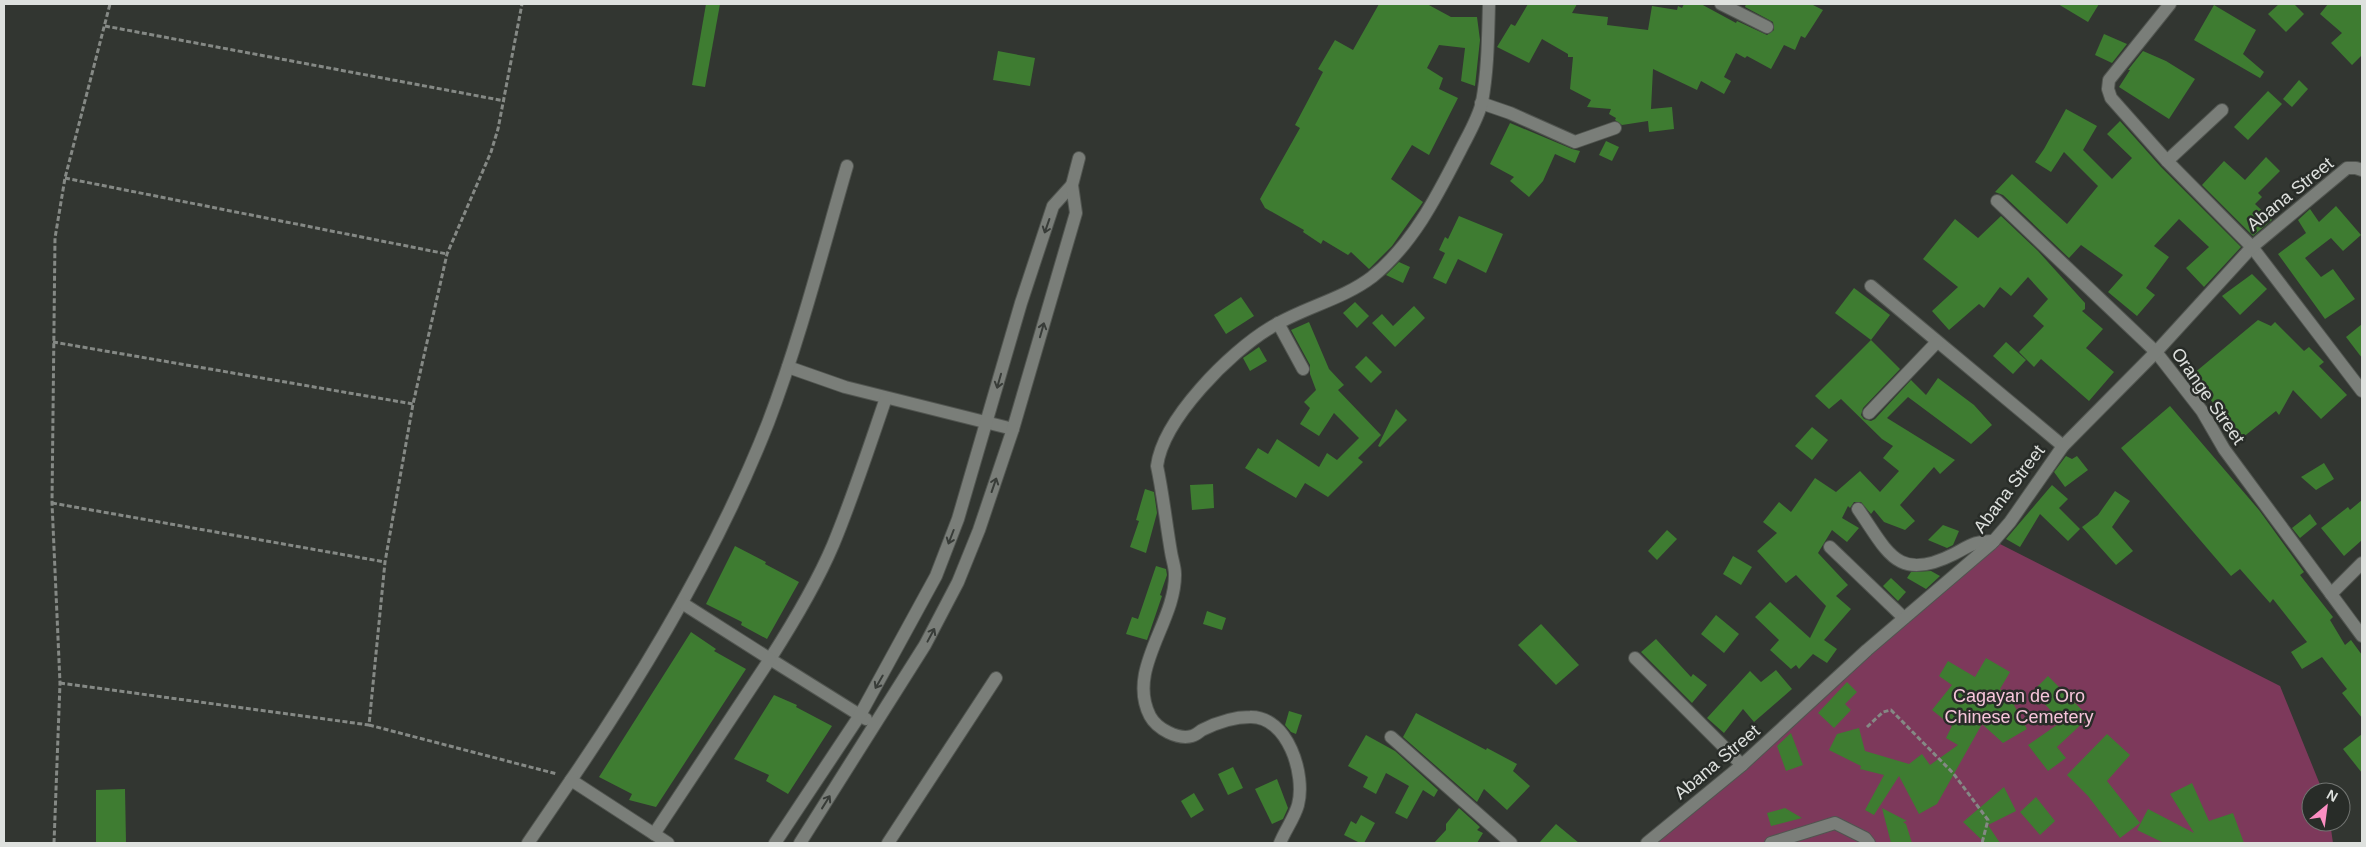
<svg xmlns="http://www.w3.org/2000/svg" width="2366" height="847" viewBox="0 0 2366 847" font-family="Arial,sans-serif">
<style>
.green{fill:#7d395b}
.building{fill:#3e7c31}
.lines{fill:none;stroke-linecap:round;stroke-linejoin:round}
.minor-casing{stroke:#515550;stroke-width:14}
.path{stroke:#858985;stroke-width:3;stroke-dasharray:5 2.5;stroke-linecap:butt}
.minor{stroke:#7a7e79;stroke-width:12}
.oneway{stroke:#383c38}
.labels{text-anchor:middle;stroke-width:5;stroke-linejoin:round;paint-order:stroke}
.street-label{font-size:18px;fill:#dee1de;stroke:#282c28}
.park-label{font-size:18px;fill:#f6c5da;stroke:#282c28}
</style>
<rect width="100%" height="100%" fill="#323631"/>
<polygon class="green" points="2000,544 2280,686 2323,792 2311,792 2311,822 2330,822 2333,843 1653,843 1906,622"/>
<g class="building">
<polygon points="706,4 720,4 705,87 692,85"/>
<polygon points="1379,4 1427,4 1451,17 1477,17 1480,40 1475,86 1461,81 1465,48 1439,45 1427,68 1443,78 1439,89 1458,98 1429,155 1412,145 1391,179 1423,202 1392,246 1369,269 1351,252 1348,255 1323,240 1321,244 1303,232 1304,230 1265,208 1260,199 1300,128 1295,125 1323,72 1318,69 1335,40 1353,50"/>
<polygon points="1528,4 1577,4 1572,13 1608,17 1607,25 1648,30 1652,6 1677,10 1678,6 1682,8 1684,4 1701,4 1736,23 1737,21 1767,35 1774,30 1773,22 1745,7 1746,4 1811,4 1823,10 1805,38 1801,36 1795,50 1784,45 1771,69 1747,56 1745,58 1736,53 1724,77 1731,81 1724,94 1701,81 1697,90 1653,69 1651,109 1672,107 1674,129 1649,132 1648,121 1622,125 1615,120 1616,118 1609,114 1611,109 1587,107 1591,100 1570,89 1573,57 1568,57 1568,54 1542,39 1529,63 1497,47 1511,24 1515,26"/>
<polygon points="2058,4 2099,4 2088,22"/>
<polygon points="2279,4 2294,4 2304,14 2286,32 2268,14"/>
<polygon points="2328,4 2362,4 2362,55 2352,65 2331,43 2342,33 2320,14"/>
<polygon points="2214,5 2256,30 2243,54 2264,72 2260,78 2194,40"/>
<polygon points="2104,34 2127,44 2112,63 2095,55"/>
<polygon points="998,51 1035,58 1030,86 993,80"/>
<polygon points="2143,51 2166,61 2195,79 2169,119 2119,87 2130,70 2128,70"/>
<polygon points="2299,80 2308,89 2292,107 2283,99"/>
<polygon points="2268,91 2282,104 2248,140 2234,127"/>
<polygon points="2066,109 2097,126 2083,150 2112,179 2132,158 2107,134 2120,121 2161,167 2241,247 2204,287 2186,268 2209,247 2179,219 2154,246 2169,257 2146,288 2155,295 2137,316 2108,292 2123,275 2081,245 2069,258 2003,195 1995,192 2012,174 2067,224 2098,186 2064,152 2051,172 2035,162 2044,149"/>
<polygon points="1510,123 1572,149 1580,151 1575,163 1555,154 1543,181 1529,197 1510,181 1514,177 1490,164"/>
<polygon points="1606,141 1619,147 1612,161 1599,155"/>
<polygon points="2266,157 2280,171 2258,193 2262,197 2255,204 2272,220 2253,236 2202,185 2224,161 2245,180"/>
<polygon points="2336,206 2361,235 2343,251 2331,238 2305,258 2321,277 2333,269 2355,299 2325,319 2278,254 2306,233 2298,220 2310,209 2319,222"/>
<polygon points="1459,216 1503,234 1486,273 1458,259 1446,284 1433,278 1445,253 1439,250 1445,237 1448,239"/>
<polygon points="2001,216 2038,251 2085,303 2085,309 2082,311 2103,329 2086,348 2114,372 2089,401 2041,359 2034,367 2019,352 2044,326 2033,316 2048,299 2028,277 2011,296 2000,287 1984,308 1979,304 1949,330 1932,311 1958,287 1923,259 1955,219 1978,238"/>
<polygon points="1399,262 1410,267 1403,283 1386,275"/>
<polygon points="2252,274 2267,289 2240,315 2222,296"/>
<polygon points="1854,288 1890,315 1871,340 1835,313"/>
<polygon points="1241,297 1254,316 1226,334 1214,315"/>
<polygon points="1355,302 1369,316 1357,328 1343,313"/>
<polygon points="1414,306 1425,318 1395,347 1372,323 1382,314 1393,326"/>
<polygon points="2258,320 2271,326 2275,322 2304,351 2309,347 2324,362 2319,366 2347,395 2321,419 2293,390 2279,415 2276,411 2242,438 2210,399 2206,402 2187,379"/>
<polygon points="1309,322 1329,369 1344,385 1338,390 1381,435 1358,458 1363,462 1328,497 1305,483 1296,498 1245,468 1258,448 1268,454 1277,439 1319,467 1327,453 1337,460 1359,438 1334,413 1319,436 1300,424 1310,408 1304,402 1316,390 1310,374 1310,365 1291,330"/>
<polygon points="2362,324 2362,358 2346,337"/>
<polygon points="1871,340 1900,369 1863,408 1861,415 1864,419 1871,421 1875,419 1911,380 1926,395 1938,378 1974,405 1992,425 1971,444 1908,397 1887,418 1955,460 1940,474 1934,467 1900,505 1915,521 1905,530 1884,522 1874,510 1871,514 1861,502 1854,502 1850,508 1848,506 1842,518 1859,528 1847,542 1832,530 1818,553 1848,585 1836,596 1851,609 1824,640 1837,649 1827,663 1813,654 1799,669 1796,665 1791,669 1770,650 1779,640 1755,617 1770,602 1810,638 1826,606 1796,575 1786,583 1757,551 1777,533 1763,522 1779,502 1791,512 1815,478 1836,492 1860,471 1880,492 1899,471 1883,458 1893,446 1882,439 1841,399 1829,409 1815,396"/>
<polygon points="2006,342 2026,360 2013,374 1993,356"/>
<polygon points="1259,347 1267,361 1250,371 1243,358"/>
<polygon points="1366,356 1382,372 1371,383 1355,367"/>
<polygon points="2170,406 2259,510 2304,572 2300,575 2333,617 2330,620 2345,645 2351,640 2362,655 2362,718 2342,693 2347,689 2322,657 2302,669 2291,652 2307,642 2273,599 2270,603 2240,569 2231,576 2121,448"/>
<polygon points="1396,409 1407,420 1380,447 1378,446"/>
<polygon points="1812,427 1828,440 1812,460 1795,446"/>
<polygon points="2066,456 2072,459 2077,456 2088,470 2065,487 2054,472"/>
<polygon points="2324,463 2334,479 2316,490 2301,477"/>
<polygon points="1213,484 1214,508 1192,510 1190,485"/>
<polygon points="2052,485 2068,499 2059,508 2080,529 2068,541 2040,514 2020,547 2006,539"/>
<polygon points="1145,489 1154,492 1157,513 1146,553 1130,547 1139,521 1136,520"/>
<polygon points="2115,491 2130,501 2112,527 2133,551 2116,565 2082,527 2098,515"/>
<polygon points="2362,500 2362,540 2344,556 2321,528 2348,507 2350,510"/>
<polygon points="2310,514 2317,524 2300,538 2292,528"/>
<polygon points="1943,525 1959,531 1953,545 1947,548 1928,540"/>
<polygon points="1667,530 1677,539 1657,560 1648,551"/>
<polygon points="735,546 766,562 765,564 799,582 767,639 741,625 742,622 706,604"/>
<polygon points="1733,556 1752,567 1741,585 1723,574"/>
<polygon points="1156,566 1166,569 1167,575 1160,595 1162,596 1147,640 1126,634 1132,617 1138,619"/>
<polygon points="1931,571 1940,576 1926,589 1907,578 1911,572"/>
<polygon points="1891,578 1906,592 1898,601 1883,586"/>
<polygon points="1207,611 1226,618 1222,630 1203,624"/>
<polygon points="1716,615 1739,634 1724,653 1701,634"/>
<polygon points="1541,624 1579,665 1556,685 1518,645"/>
<polygon points="691,632 716,649 714,651 746,669 656,807 629,800 632,794 599,777"/>
<polygon points="1656,639 1691,677 1693,674 1707,685 1692,703 1641,652"/>
<polygon points="1986,658 2010,672 2000,689 2016,703 2014,705 2027,729 2003,743 1982,724 1937,804 1919,814 1899,776 1874,815 1865,810 1884,775 1860,769 1861,766 1829,750 1837,734 1859,728 1865,751 1909,764 1922,754 1930,765 1958,745 1946,738 1952,726 1932,710 1952,685 1939,676 1948,661 1975,677"/>
<polygon points="1776,670 1792,689 1754,722 1743,709 1724,733 1707,718 1750,671 1761,682"/>
<polygon points="2048,676 2089,717 2057,747 2066,758 2048,771 2028,745 2061,722 2033,691"/>
<polygon points="1847,682 1857,692 1845,704 1851,710 1834,728 1818,713"/>
<polygon points="774,695 797,705 796,707 832,726 788,794 766,781 769,775 734,759"/>
<polygon points="1289,711 1302,715 1296,734 1291,732 1285,725"/>
<polygon points="1416,713 1486,750 1487,748 1517,764 1513,771 1530,786 1507,810 1484,789 1477,802 1403,737"/>
<polygon points="1791,733 1803,765 1786,771 1777,746"/>
<polygon points="2107,734 2130,755 2107,781 2140,823 2120,838 2088,796 2067,775"/>
<polygon points="2362,734 2362,773 2343,749"/>
<polygon points="1366,735 1395,751 1438,790 1434,797 1423,790 1407,819 1395,813 1409,786 1386,773 1376,794 1363,787 1368,777 1348,766"/>
<polygon points="1233,767 1243,788 1228,795 1218,774"/>
<polygon points="1277,779 1288,808 1283,819 1272,824 1255,789"/>
<polygon points="2192,783 2209,821 2233,813 2244,843 2164,843 2137,830 2148,809 2194,833 2170,794"/>
<polygon points="2004,787 2016,811 1988,825 2000,843 1985,843 1963,822"/>
<polygon points="125,789 126,843 96,843 96,790"/>
<polygon points="1194,793 1204,810 1191,818 1181,801"/>
<polygon points="2036,797 2055,821 2040,835 2020,812"/>
<polygon points="1459,808 1480,827 1477,830 1483,833 1477,843 1434,843 1446,830 1446,824"/>
<polygon points="1785,808 1802,818 1771,826 1767,813"/>
<polygon points="1882,808 1907,821 1903,822 1906,824 1912,843 1891,843"/>
<polygon points="1361,815 1375,823 1364,843 1360,843 1344,835 1351,821 1356,824"/>
<polygon points="1556,824 1579,843 1539,843"/>
</g>
<g class="lines">
<defs>
<g id="minor">
<polyline points="1721,4 1767,27"/>
<polyline points="2170,4 2109,80 2108,89 2111,98 2167,161 2252,247 2362,391"/>
<polyline points="1481,103 1510,113 1575,142 1615,128"/>
<polyline points="2167,161 2222,110"/>
<polyline points="1997,201 2156,352 2202,411 2224,449 2362,636"/>
<polyline points="1871,286 2063,446"/>
<polyline points="1278,323 1303,369"/>
<polyline points="788,367 845,387 1013,429"/>
<polyline points="1869,413 1937,342"/>
<path d="M1858 509C1888 552 1897 583 1954 554 1969 546 1977 540 1994 541"/>
<polyline points="1830,547 1904,618"/>
<polyline points="2331,594 2362,563"/>
<polyline points="1635,658 1742,765"/>
<path d="M866 719 770 659C793 623 816 585 833 545 853 497 869 447 886 398"/>
<polyline points="1391,737 1511,843"/>
<path d="M571 780C647 669 719 548 768 423 800 339 822 252 847 166"/>
<polyline points="654,834 770,659 682,603"/>
<polyline points="528,843 571,780 668,843"/>
<polyline points="775,843 860,715 936,576 958,519 1021,303 1053,206 1072,185"/>
<polyline points="800,843 925,645 958,582 979,530 1013,429 1076,213 1072,185 1079,158"/>
<polyline points="888,843 996,678"/>
<path d="M1280 843C1285 830 1294 819 1298 805 1306 775 1288 716 1250 717 1235 717 1216 723 1202 730 1199 732 1196 735 1192 736 1178 740 1157 729 1150 716 1126 669 1176 622 1175 574 1175 567 1172 559 1171 552 1166 523 1163 494 1157 466 1163 419 1230 352 1270 328 1301 308 1342 300 1372 277 1413 244 1437 196 1460 151 1468 135 1478 119 1482 102 1488 69 1488 37 1489 4"/>
<polyline points="1647,843 1742,765 1867,650 1991,544 2010,522 2063,446 2156,352 2252,247 2347,168 2356,168 2362,170"/>
<polyline points="1771,843 1835,823 1865,838 1869,843"/>
</g>
</defs>
<use href="#minor" class="minor-casing"/>
<g class="path">
<polyline points="105,26 505,101"/>
<polyline points="65,178 447,254"/>
<polyline points="53,342 413,404"/>
<polyline points="52,503 385,562"/>
<polyline points="60,683 369,725 385,562 413,404 447,254 491,152 498,129 522,4"/>
<polyline points="369,725 557,774"/>
<polyline points="1867,727 1883,712 1891,710 1953,773 1988,820 1982,843"/>
<polyline points="54,843 60,683 52,503 55,238 65,178 110,4"/>
</g>
<use href="#minor" class="minor"/>
</g>
<defs><path id="oneway-shaft" d="M-6 0H5M1.5-3L5.5 0L1.5 3" fill="none" stroke-width="1.6" stroke-linecap="round" stroke-linejoin="round" transform="scale(1.25)"/></defs>
<g class="oneway">
<use href="#oneway-shaft" transform="translate(1047 226) rotate(109)"/>
<use href="#oneway-shaft" transform="translate(1042 330) rotate(-74)"/>
<use href="#oneway-shaft" transform="translate(999 381) rotate(106)"/>
<use href="#oneway-shaft" transform="translate(994 485) rotate(-71)"/>
<use href="#oneway-shaft" transform="translate(951 537) rotate(111)"/>
<use href="#oneway-shaft" transform="translate(931 635) rotate(-62)"/>
<use href="#oneway-shaft" transform="translate(879 682) rotate(120)"/>
<use href="#oneway-shaft" transform="translate(826 802) rotate(-58)"/>
</g>
<g class="labels">
<g class="street-label">
<text transform="translate(2290 194) rotate(-39)" y="6">Abana Street</text>
<text transform="translate(2208 396) rotate(55)" y="6">Orange Street</text>
<text transform="translate(2009 489) rotate(-53)" y="6">Abana Street</text>
<text transform="translate(1717 762) rotate(-40)" y="6">Abana Street</text>
</g>
<g class="park-label">
<text x="2019" y="702">Cagayan de Oro<tspan x="2019" dy="21">Chinese Cemetery</tspan></text>
</g>
</g>
<rect width="2366" height="847" fill="none" stroke="#dee1de" stroke-width="10"/>
<g transform="translate(2326 807) rotate(29)"><circle r="24" fill="#282c28" stroke="#717471"/>
<path d="M0-4L9 19L0 12L-9 19Z" fill="#fc8fc3"/>
<text y="-8" font-size="14" font-weight="bold" text-anchor="middle" fill="#dee1de">N</text>
</g>
</svg>
